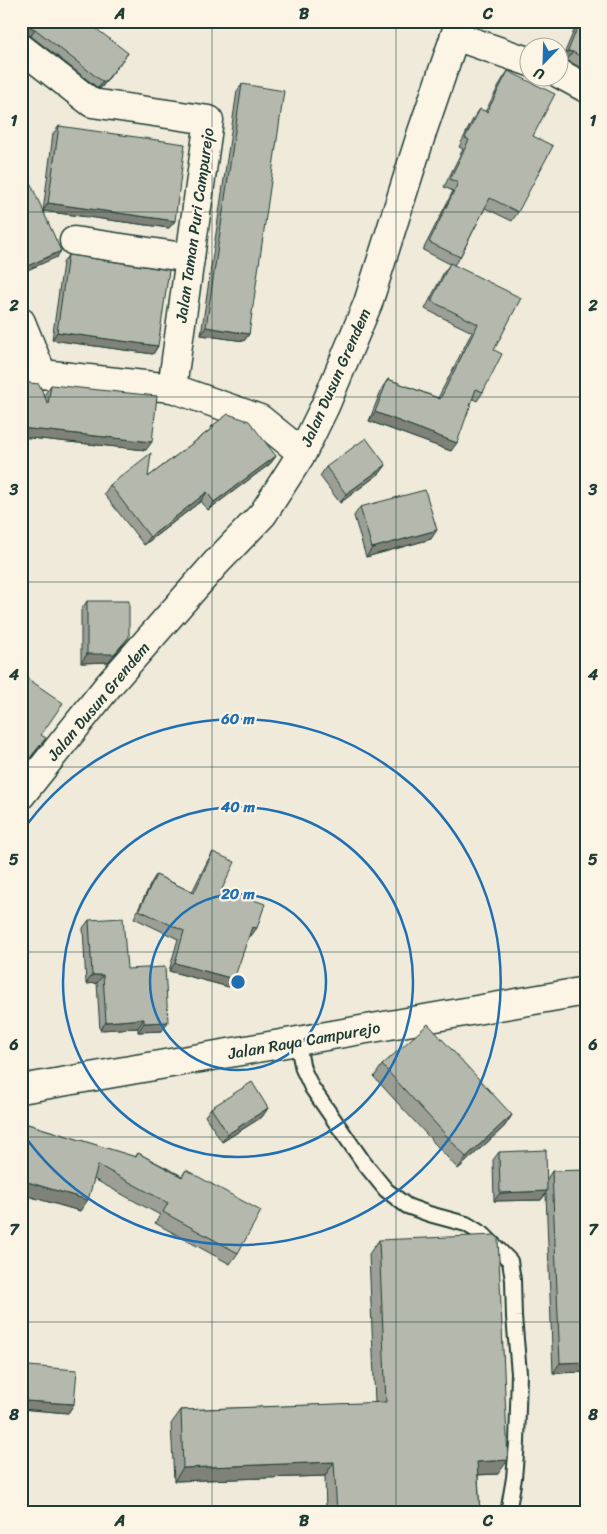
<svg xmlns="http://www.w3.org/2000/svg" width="607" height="1534" viewBox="0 0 607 1534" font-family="Sriracha,sans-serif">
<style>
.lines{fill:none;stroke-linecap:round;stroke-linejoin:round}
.service-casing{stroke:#1f3d34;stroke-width:18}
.minor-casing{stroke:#1f3d34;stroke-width:31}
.primary-casing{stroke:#1f3d34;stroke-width:31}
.service{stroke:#fcf5e5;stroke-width:14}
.minor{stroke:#fcf5e5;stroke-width:28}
.primary{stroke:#fcf5e5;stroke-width:28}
.wall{fill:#9c9f95;stroke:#1f3d34}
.shaded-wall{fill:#7f8279;stroke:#1f3d34}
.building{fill:#b5b9ad;stroke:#1f3d34}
.grid{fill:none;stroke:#1f3d34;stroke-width:1;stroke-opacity:0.55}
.ring{fill:none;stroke:#1f6fb2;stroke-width:2.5}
.labels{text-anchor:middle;stroke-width:4.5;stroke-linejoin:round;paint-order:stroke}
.street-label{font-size:16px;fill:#1f3d34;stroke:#fcf5e5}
.centre{fill:#1f6fb2;stroke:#fcf5e5;stroke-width:2.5}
.ring-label{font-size:15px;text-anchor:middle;font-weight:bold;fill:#1f6fb2;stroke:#fcf5e5;stroke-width:4.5;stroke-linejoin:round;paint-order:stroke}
.neatline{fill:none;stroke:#1f3d34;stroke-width:2}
.grid-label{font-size:16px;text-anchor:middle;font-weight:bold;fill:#1f3d34}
</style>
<rect width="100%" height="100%" fill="#efeada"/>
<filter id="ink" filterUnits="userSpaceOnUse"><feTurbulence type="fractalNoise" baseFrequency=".02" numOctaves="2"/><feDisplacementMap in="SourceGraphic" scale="10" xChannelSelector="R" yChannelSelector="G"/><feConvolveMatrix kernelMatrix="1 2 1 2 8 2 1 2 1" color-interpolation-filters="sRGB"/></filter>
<g filter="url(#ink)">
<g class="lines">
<defs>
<polyline id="service" points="297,1041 303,1069 312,1088 364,1163 386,1190 407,1206 429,1214 466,1224 484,1235 510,1261 513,1280 514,1317 519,1373 517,1443 514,1478 508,1513"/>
<g id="minor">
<polyline points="455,36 530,62"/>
<polyline points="21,48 92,103 209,120 172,388"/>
<polyline points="560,74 586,88"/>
<polyline points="74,241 190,258"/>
<polyline points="21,322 42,374"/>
<polyline points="21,374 42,374 172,388 260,419 302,453"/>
<polyline points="21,795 108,686 216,563 263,514 302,453 325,406 368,303 422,132 460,21"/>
</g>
<polyline id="primary" points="21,1089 586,991"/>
</defs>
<use href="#service" class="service-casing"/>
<use href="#minor" class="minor-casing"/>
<use href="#primary" class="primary-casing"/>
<use href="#service" class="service"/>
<use href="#minor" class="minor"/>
<use href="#primary" class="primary"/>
</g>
<g class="wall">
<polygon points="21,21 128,53 101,88 98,88 31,36 24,33 21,33"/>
<polygon points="578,21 586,21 586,71 567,60 562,59"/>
<polygon points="508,71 533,136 518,212 512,221 485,208 460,257 454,265 494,350 483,392 477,401 473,399 451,451 369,421 382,388 388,379 438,398 472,332 425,309 444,272 450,264 423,250 453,191 444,187 463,149 459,147 474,117 480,109 485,112 502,80"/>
<polygon points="242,84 249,334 244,341 201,335 237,91"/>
<polygon points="59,126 175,221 169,228 43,211 53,134"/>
<polygon points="68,255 158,346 153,354 52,340 63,263"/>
<polygon points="21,382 44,396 45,394 51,385 146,450 21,437"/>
<polygon points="212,426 276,456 270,464 208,510 201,501 144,545 104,494 110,485 148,477 209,431"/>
<polygon points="386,465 380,473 340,503 320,476 326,467"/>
<polygon points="360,507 431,539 366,557 354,516"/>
<polygon points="87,601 123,645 108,662 81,663 81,610"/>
<polygon points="213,852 222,889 251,936 249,935 229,987 169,971 178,939 134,918 151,883 156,875 192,892 208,860"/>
<polygon points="89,920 127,969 162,1031 138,1032 138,1028 100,1030 97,983 86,984 83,928"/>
<polygon points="382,1065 512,1115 504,1127 458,1169 374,1077"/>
<polygon points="211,1108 268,1108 262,1117 222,1142 205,1116"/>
<polygon points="21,1122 135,1157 138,1153 182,1176 186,1170 238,1253 230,1264 155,1223 160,1215 94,1179 80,1211 21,1194"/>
<polygon points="499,1152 547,1179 552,1171 586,1372 553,1373 546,1194 541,1200 494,1201 493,1160"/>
<polygon points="379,1240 498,1474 478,1475 480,1513 326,1513 325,1476 174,1481 171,1424 181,1410 375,1403 369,1254"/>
<polygon points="28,1366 74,1404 68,1413 21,1409 21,1390 22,1374"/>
</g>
<g class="shaded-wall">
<polygon points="28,26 35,29 31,36 24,33 21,33 22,27"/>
<polygon points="568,51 573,52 567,60 562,59"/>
<polygon points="128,53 101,88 98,88 103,82"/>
<polygon points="48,203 175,221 169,228 43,211"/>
<polygon points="61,251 57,257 21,273 21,269"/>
<polygon points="206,327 249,334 244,341 201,335"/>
<polygon points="57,332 158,346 153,354 52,340"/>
<polygon points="375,412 457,443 451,451 369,421"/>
<polygon points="21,428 152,442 146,450 21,437"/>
<polygon points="276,456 270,464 208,510 214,502"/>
<polygon points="386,465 380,473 340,503 346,494"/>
<polygon points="207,492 201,501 144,545 150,537"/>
<polygon points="437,530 431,539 366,557 372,548"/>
<polygon points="129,637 123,645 108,662 81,663 87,654"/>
<polygon points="46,738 40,746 21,770 21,769"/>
<polygon points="252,927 257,928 251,936 247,934"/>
<polygon points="175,963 234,979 229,987 169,971"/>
<polygon points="92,975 103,975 97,983 86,984"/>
<polygon points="144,1019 138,1028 100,1030 106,1022"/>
<polygon points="168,1022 162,1031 138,1032 144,1023"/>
<polygon points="268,1108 262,1117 222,1142 228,1134"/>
<polygon points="512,1115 504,1127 458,1169 466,1157"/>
<polygon points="21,1180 88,1200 80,1211 21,1194"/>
<polygon points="547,1191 541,1200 494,1201 500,1193"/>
<polygon points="586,1362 586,1372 553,1373 560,1363"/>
<polygon points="26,1401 74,1404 68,1413 21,1409 21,1407"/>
<polygon points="508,1460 498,1474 468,1475 477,1462"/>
<polygon points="334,1462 325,1476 174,1481 183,1468"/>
</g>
<g class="building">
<polygon points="21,21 86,21 128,53 105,82 103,82 35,29 28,26 22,27 21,26"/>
<polygon points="580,21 586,21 586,60 573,52 568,51"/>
<polygon points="508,71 555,94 533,136 553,146 518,212 490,198 460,257 429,242 458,183 450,179 469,140 465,138 480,109 487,112"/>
<polygon points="242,84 284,91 249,334 206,327"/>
<polygon points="59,126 185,144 175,221 48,203"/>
<polygon points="21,162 61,251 21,269"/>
<polygon points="68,255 169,270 158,346 57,332"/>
<polygon points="450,263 521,298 494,350 502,354 483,392 476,389 457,443 375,412 388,379 440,399 478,324 431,301"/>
<polygon points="21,382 39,384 48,404 51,385 157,396 152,442 21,428"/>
<polygon points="228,414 249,421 276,456 214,502 207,492 150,537 110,485 151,453 148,477 214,427 212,426"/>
<polygon points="366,438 386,465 346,494 326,467"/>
<polygon points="425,490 437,530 372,548 360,507"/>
<polygon points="87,601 129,601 129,637 114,654 87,654"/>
<polygon points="21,674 63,703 41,735 46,738 21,769"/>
<polygon points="213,852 235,862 222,889 265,904 257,928 252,927 234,979 175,963 184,931 139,910 156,875 194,893"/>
<polygon points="123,918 127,969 165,967 168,1022 144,1023 144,1019 106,1022 103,975 92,975 89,920"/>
<polygon points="428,1024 512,1115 466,1157 382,1065"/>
<polygon points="252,1082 268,1108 228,1134 211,1108"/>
<polygon points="21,1122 136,1157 138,1153 182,1177 186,1170 261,1211 238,1253 163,1212 168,1203 98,1165 88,1200 21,1180"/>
<polygon points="546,1150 547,1191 500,1193 499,1152"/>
<polygon points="586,1170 586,1362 560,1363 552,1171"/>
<polygon points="495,1235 498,1238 508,1460 477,1462 480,1513 337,1513 334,1462 183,1468 181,1410 386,1402 379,1240"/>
<polygon points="28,1366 77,1370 74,1404 26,1401"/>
</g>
</g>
<path class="grid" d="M212 21V1513M396 21V1513M21 212H586M21 397H586M21 582H586M21 767H586M21 952H586M21 1137H586M21 1322H586"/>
<g class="ring">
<circle cx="238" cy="982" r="88"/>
<circle cx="238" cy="982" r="175"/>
<path d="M21 833A263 263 0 1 1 21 1131"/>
</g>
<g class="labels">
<g class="street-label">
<text transform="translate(194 225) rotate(-82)" y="6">Jalan Taman Puri Campurejo</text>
<text transform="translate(335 377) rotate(-66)" y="6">Jalan Dusun Grendem</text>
<text transform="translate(98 701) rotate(-50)" y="6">Jalan Dusun Grendem</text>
<text transform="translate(304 1040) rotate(-10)" y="6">Jalan Raya Campurejo</text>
</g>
</g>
<circle cx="238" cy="982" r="8" class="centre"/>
<g class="ring-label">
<text x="238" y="724">60 m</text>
<text x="238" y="812">40 m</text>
<text x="238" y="899">20 m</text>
</g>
<rect width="607" height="1534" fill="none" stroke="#fcf5e5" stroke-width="55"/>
<g transform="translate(544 62) rotate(203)"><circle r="24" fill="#fcf5e5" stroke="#a4ab9e"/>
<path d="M0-4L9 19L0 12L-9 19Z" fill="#1f6fb2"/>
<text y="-8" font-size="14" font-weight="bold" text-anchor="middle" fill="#1f3d34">U</text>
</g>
<rect x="28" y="28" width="552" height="1478" class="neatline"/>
<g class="grid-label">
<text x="120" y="19">A</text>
<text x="304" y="19">B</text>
<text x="488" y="19">C</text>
<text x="14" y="126">1</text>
<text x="593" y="126">1</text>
<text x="14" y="311">2</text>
<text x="593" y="311">2</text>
<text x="14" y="495">3</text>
<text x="593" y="495">3</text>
<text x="14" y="680">4</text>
<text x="593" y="680">4</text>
<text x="14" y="865">5</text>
<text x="593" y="865">5</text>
<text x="14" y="1050">6</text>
<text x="593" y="1050">6</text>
<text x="14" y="1235">7</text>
<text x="593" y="1235">7</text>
<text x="14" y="1420">8</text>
<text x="593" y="1420">8</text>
<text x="120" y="1526">A</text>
<text x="304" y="1526">B</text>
<text x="488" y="1526">C</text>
</g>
</svg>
